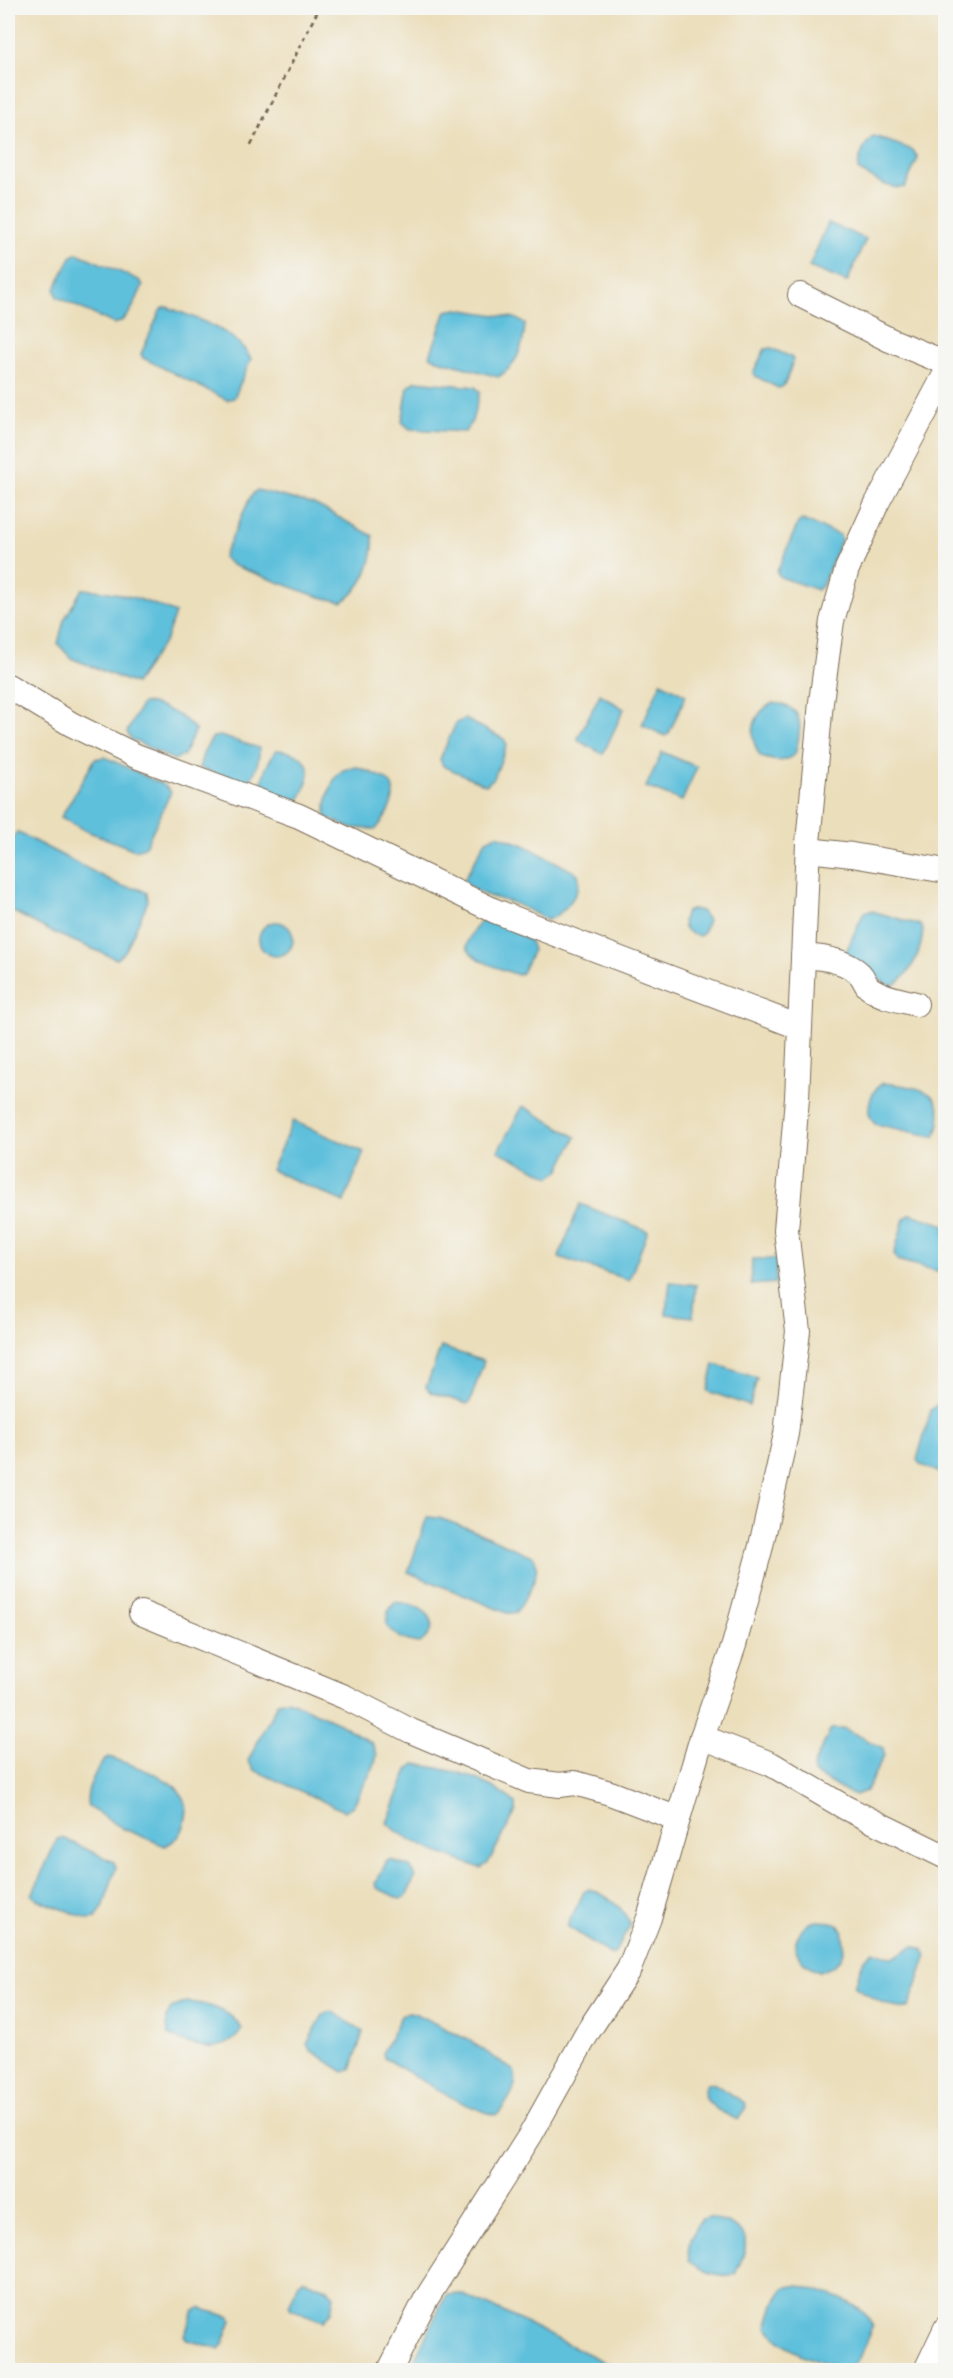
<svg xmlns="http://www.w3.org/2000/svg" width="953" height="2378" viewBox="0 0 953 2378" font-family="Mynerve,sans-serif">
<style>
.water{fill:#5ec0dc;stroke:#4c757d;stroke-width:1.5}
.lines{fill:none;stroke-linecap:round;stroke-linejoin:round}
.minor-casing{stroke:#796955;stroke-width:26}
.path{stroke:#796955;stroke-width:3;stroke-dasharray:4.5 4.5;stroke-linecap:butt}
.minor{stroke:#fff;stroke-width:24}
</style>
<rect width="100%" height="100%" fill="#f6f6f2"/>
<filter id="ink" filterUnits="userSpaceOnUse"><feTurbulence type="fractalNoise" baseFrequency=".0167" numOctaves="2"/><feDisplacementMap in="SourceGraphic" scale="12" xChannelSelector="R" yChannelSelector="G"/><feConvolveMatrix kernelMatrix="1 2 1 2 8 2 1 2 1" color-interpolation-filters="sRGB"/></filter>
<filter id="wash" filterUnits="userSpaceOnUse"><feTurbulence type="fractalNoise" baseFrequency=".008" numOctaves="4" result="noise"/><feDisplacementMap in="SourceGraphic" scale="24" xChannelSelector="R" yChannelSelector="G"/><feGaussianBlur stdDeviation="1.35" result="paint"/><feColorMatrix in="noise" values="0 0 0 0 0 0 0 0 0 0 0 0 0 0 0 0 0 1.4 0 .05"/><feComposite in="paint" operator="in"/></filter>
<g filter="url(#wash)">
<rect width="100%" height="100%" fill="#ebdebb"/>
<g class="water">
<path d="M874 136 913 150 918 158 905 187C890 191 871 177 858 170 858 159 865 142 874 136Z"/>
<polygon points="828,223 866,239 847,282 809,267"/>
<path d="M77 253 139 280 143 285C136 299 131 320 114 324L57 297 55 289 71 257Z"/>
<path d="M167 307C196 319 235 329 251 359L234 398 227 400 143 358 141 354 161 309Z"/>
<path d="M457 309 515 318 525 324C524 345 517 366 498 377L438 360 430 356 446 311Z"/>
<polygon points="771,348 791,357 793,360 786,382 782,387 778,388 755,376 753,373 765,349"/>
<polygon points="416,381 475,387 480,392 472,421 465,432 410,429 402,422 408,387"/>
<path d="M257 490 316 505 373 536C375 559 363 590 342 602L316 596 232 565 223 557 251 496Z"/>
<polygon points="802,520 840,535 841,540 822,586 817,590 780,577 777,572 798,523"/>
<path d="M82 589C115 591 145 599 175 613L166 639 135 684 71 658 58 644 64 620Z"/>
<polygon points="661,682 686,695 669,733 665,736 642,725"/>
<polygon points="600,694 624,709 603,754 579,741 578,738"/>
<path d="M142 703C160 704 185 716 195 730L184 755 174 760 131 739 127 732Z"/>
<path d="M773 703C806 706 802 728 795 754 783 764 775 761 761 757 748 738 751 714 773 703Z"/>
<polygon points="465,719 504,739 507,745 494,778 486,785 443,766 440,759 456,723"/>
<path d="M220 736 259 748C260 759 255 776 247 784L199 768 204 751 213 737Z"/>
<path d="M276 750C295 751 314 759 307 781 304 792 302 798 293 805L262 792C260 777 268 762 276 750Z"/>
<polygon points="662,752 697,767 682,801 646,787"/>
<polygon points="105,757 164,785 171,792 145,847 135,850 84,830 61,817 95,759"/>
<path d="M357 767C367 771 380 775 388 781 402 793 385 819 376 829L350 828 326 817C324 804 331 778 342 771 346 768 353 768 357 767Z"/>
<polygon points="17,832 121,886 140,889 147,893 148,901 126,950 117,959 52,932 8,909 8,845"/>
<path d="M497 835 524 845 578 874C583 892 563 915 547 920 535 914 520 904 507 901 491 897 475 894 464 880L486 840Z"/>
<polygon points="693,909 701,911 708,920 703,933 700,936 690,933 684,928 683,920 686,912"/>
<path d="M872 911 920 925 923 929C922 950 912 974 894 985L887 984 844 956 864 912Z"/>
<path d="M487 920 506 926 530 941 533 950 522 973 518 975C507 971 466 959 467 945 468 936 476 928 481 921Z"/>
<circle cx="276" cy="939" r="17"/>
<path d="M883 1083C918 1087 953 1089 935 1137L875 1124C863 1113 870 1091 883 1083Z"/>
<polygon points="523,1106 576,1137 559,1171 550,1177 498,1151"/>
<polygon points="293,1121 364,1152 344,1202 271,1170"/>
<polygon points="580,1204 648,1231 629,1280 559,1257"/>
<polygon points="911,1214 945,1225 945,1273 897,1260 894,1254 904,1219"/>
<polygon points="752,1259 776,1259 776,1283 751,1285"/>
<polygon points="670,1282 696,1285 693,1317 666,1314"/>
<polygon points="441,1347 484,1361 470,1402 467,1404 430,1392 426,1387"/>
<polygon points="714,1364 757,1378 750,1406 708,1391"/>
<polygon points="945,1403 946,1403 945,1475 921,1465 917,1460 931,1410 938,1404"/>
<path d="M427 1517 439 1518 470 1529 534 1557C543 1574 525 1599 516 1613H507L408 1572Z"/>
<path d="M395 1602C420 1603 449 1621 420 1643 405 1642 395 1636 386 1625L388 1612Z"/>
<polygon points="288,1700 339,1723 372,1743 377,1755 374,1766 353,1806 344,1811 254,1770 248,1761 278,1702"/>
<polygon points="831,1729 845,1729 883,1748 884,1755 866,1791 856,1795 842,1790 814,1773 813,1766"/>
<path d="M109 1757C136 1768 194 1780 186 1817 183 1833 180 1838 165 1846L124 1829 88 1807C84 1793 97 1764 109 1757Z"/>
<path d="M415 1764C458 1771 481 1776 516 1803V1811L488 1863 481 1868C452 1858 409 1844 387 1823L408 1770Z"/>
<polygon points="62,1838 114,1862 116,1867 104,1905 96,1918 89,1919 36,1899 32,1895 57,1839"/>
<polygon points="391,1860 410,1867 415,1877 406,1897 400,1899 377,1888 375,1884 387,1861"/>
<path d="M589 1889C605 1894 627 1909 630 1926L614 1954H610L567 1926 584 1892Z"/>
<path d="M818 1921C824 1922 833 1921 837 1924 842 1927 843 1932 843 1937 847 1954 837 1969 819 1971 801 1964 787 1948 802 1930 807 1924 810 1922 818 1921Z"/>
<path d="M914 1946 922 1949 927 1955 909 2007C894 2013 868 1995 854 1986L864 1959 873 1951 892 1958Z"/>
<path d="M188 2002C208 2004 231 2010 242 2029 226 2057 193 2047 168 2035L167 2018 171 2008Z"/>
<polygon points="332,2011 363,2032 351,2070 344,2072 310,2050 307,2044 323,2015"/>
<path d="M408 2012 414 2013 470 2041 514 2071C520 2086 507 2102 499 2113L495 2115C455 2104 420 2078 384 2058L383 2052 401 2016Z"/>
<polygon points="713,2083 745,2103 746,2107 738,2120 718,2110 705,2099 704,2089 707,2084"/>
<path d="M709 2217C748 2229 754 2236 735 2274 717 2278 703 2271 689 2261 686 2244 693 2233 702 2219Z"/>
<polygon points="303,2279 328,2289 334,2295 331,2312 323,2321 291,2309 289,2306 299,2282"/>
<path d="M799 2285C823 2293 861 2300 873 2325L859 2358 852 2368C824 2367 783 2351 767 2327L775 2301 784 2288Z"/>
<polygon points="461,2294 503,2312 620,2370 419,2370 415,2358 446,2295"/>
<polygon points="199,2308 230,2317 232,2320 223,2344 219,2349 187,2340 184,2335 194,2311"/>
</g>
</g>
<g filter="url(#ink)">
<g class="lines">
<defs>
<g id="minor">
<polyline points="800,295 890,340 946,363"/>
<polyline points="8,686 71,724 136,756 299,816 495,911 799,1027"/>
<polyline points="808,850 852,855 946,871"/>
<path d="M803 956C821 957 847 961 860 974 865 979 865 986 871 989 884 998 901 1000 916 1004"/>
<polyline points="141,1613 345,1697 411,1731 529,1781 560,1785 575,1783 610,1793 678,1819"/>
<polyline points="702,1737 771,1764 846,1808 946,1857"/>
<polyline points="390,2370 426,2299 531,2134 589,2030 629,1969 649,1918 702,1737 734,1645 760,1550 786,1434 798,1331 786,1230 797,1098 808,843 821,702 832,621 847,569 877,503 946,373"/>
<polyline points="926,2370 946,2328"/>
</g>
</defs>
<use href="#minor" class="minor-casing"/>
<polyline class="path" points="251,145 319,8"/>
<use href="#minor" class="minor"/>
</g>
</g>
<rect width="953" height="2378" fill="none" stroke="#f6f6f2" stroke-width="30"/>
</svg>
